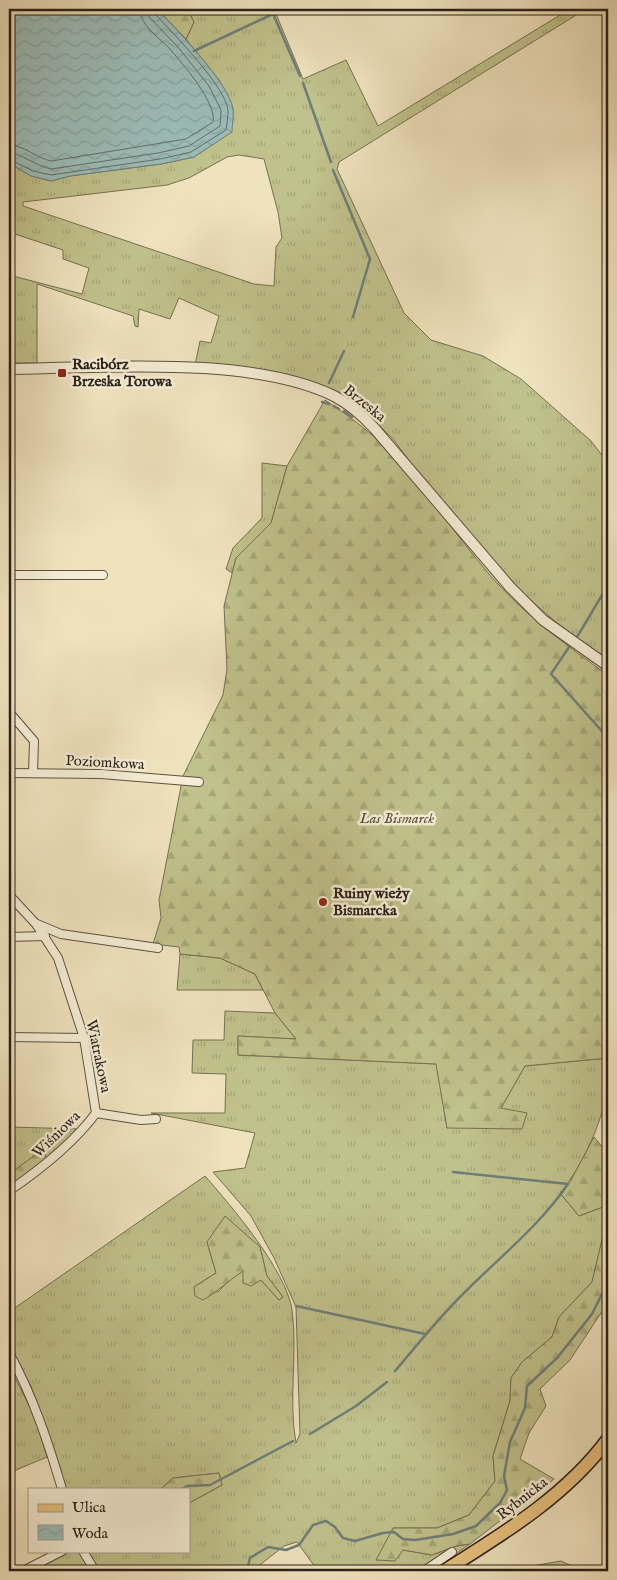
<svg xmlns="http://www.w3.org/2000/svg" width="617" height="1580" viewBox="0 0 617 1580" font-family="'IM FELL English',serif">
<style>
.grass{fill:url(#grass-tufts);stroke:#767052;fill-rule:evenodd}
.forest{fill:url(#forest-firs);stroke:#767052}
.water{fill:url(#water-waves);stroke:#6f7e79}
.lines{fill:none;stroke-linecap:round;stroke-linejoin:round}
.shore{stroke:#646e69;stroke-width:1}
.stream{stroke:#6f7e79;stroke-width:2.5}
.minor-casing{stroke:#5c5142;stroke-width:10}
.tertiary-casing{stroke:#5c5142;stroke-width:12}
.primary-casing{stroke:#2b2019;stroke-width:15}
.minor{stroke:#f5edd5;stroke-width:8}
.tertiary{stroke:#f5edd5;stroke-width:10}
.primary{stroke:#e8c27f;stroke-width:12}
.poi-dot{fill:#8f2418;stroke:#f5edd5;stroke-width:2}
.labels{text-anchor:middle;stroke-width:5;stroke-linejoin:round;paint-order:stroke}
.poi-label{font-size:15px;font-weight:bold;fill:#2b2019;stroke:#f5edd5;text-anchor:start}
.street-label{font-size:15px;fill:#2b2019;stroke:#f5edd5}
.park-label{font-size:15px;font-style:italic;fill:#58503c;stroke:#f5edd5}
</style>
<defs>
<pattern id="grass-tufts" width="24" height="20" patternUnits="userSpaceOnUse" patternTransform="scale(1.25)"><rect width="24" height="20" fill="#c0c18c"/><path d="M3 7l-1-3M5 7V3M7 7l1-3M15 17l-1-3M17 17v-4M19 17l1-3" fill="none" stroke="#a5a678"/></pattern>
<pattern id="forest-firs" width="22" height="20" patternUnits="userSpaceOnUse" patternTransform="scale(1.25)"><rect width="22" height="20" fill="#c0c18c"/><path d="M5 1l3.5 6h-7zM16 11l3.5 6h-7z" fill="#a5a678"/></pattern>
<pattern id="water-waves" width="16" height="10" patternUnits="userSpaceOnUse" patternTransform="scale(1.25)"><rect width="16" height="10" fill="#9cbdb9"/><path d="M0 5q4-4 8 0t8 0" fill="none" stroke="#87a29e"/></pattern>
</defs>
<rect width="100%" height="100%" fill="#efe3be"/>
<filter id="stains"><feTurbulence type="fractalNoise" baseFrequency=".004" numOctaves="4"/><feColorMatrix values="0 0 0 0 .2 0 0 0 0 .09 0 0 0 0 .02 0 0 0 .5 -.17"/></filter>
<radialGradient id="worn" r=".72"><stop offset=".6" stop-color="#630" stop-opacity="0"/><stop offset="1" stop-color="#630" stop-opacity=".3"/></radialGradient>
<g class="grass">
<path d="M187 9H274L303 79 346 60 378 126 570 9H586L339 162 337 169 404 313 431 340 483 356 521 379 591 441 608 463V660L571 635 520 591 428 486 393 439 365 412 343 395 323 387 195 365 200 341 211 343 219 316 179 298 170 319 139 309 138 327 135 326 133 316 37 284V363H9V275L82 294 89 268 63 259V250L9 232V163L31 176 51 181 70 176 161 164 194 157 231 132 233 108 219 80 186 39 194 22ZM239 155 264 159 278 212 282 238 276 247 274 286 254 284 23 206V202L167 185 189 178 227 157Z"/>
<polygon points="262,463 287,466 271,524 236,558 232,573 226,569 233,548 262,518"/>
<polygon points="180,954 220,958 255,974 263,990 177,990"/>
<path d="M225 1011 275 1013 296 1039 238 1036V1055L437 1064 447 1128 501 1108 525 1066 608 1058C608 1068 610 1080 608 1089 600 1126 584 1164 560 1193L579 1216 608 1205 607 1226 592 1282 559 1317 552 1337 522 1362 511 1378 510 1401 493 1456 495 1481 469 1515 437 1528H393L403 1550 432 1555 456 1546 470 1544 431 1571H318L297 1542 284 1546 252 1571H32L72 1551H189V1503L222 1485 219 1473 173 1478 161 1489H66L31 1386 9 1346V1312L205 1176C232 1207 286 1270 292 1310 298 1353 288 1400 296 1443L300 1434 296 1307 274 1258 251 1216 213 1172 245 1168 255 1133 151 1113H225L226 1074 192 1073 193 1040H224ZM207 1242 260 1247 267 1276 283 1297 279 1300 261 1280 256 1281 243 1270 230 1279 218 1292 194 1287 216 1273Z"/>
<polygon points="9,1127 80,1129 46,1160 45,1149 9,1174"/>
<polygon points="9,1366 35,1417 47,1457 9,1473"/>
</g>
<g class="forest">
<polygon points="157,9 187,9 194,22 186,39"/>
<path d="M325 400C346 414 367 429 385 447 423 486 454 533 489 574 523 614 566 645 608 675V1058L525 1066 501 1108 527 1113 522 1129 447 1128 436 1064 238 1055V1036L296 1039 275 1013 255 974 220 958 180 954 179 947 153 944 161 918 159 900 183 776 223 695 227 669 224 606 236 558 271 523 287 466Z"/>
<polygon points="594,1137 608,1154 608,1205 579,1216 560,1193 570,1182"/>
<polygon points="45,1148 46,1160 9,1188 9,1174"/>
<polygon points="608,1214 608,1307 605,1307 570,1360 540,1389 546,1406 529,1433 520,1459 554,1479 470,1544 456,1546 432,1555 403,1550 395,1561 376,1560 393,1528 437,1528 469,1515 495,1481 493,1456 510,1401 511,1378 522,1362 552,1337 559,1317 592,1282"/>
<path d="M225 1216 260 1247 267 1276 283 1297 279 1300 261 1280 251 1286 243 1283V1271C229 1280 218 1292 203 1300L195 1296 194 1287 216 1273 207 1242Z"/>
<polygon points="219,1473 222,1485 189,1503 189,1489 161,1489 173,1478"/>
<polygon points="561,1561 574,1567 578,1571 525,1571 526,1567"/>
</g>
<path class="water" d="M9 9H157C176 29 229 83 233 109 234 116 232 125 232 132L194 157 161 164 70 176 51 181 31 176 9 163Z"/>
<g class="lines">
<g class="shore">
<path d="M9 145C24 145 36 158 51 161L186 139 213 122C217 103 182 63 169 48 158 37 140 25 140 9"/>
<path d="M9 152C20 153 36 166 51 169L158 153 189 146 220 126 221 110 209 86 177 46 150 18 147 9"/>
<path d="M9 159 33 171 51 175 160 159 191 152 226 130C227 124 228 116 228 110 225 86 173 33 155 14L153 9"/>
</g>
<g class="stream">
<polyline points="271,9 300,76"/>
<polyline points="194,51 273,14"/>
<polyline points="303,83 331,162"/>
<polyline points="333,170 370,259 353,317"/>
<polyline points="329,383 344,351"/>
<polyline points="322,402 329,404"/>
<polyline points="334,406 339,409"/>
<polyline points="344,411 352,417"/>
<polyline points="577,637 608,585"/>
<polyline points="569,647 551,674 608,738"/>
<polyline points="296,1306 425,1334"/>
<path d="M395 1371C418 1344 440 1316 466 1291 501 1256 540 1225 568 1184L453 1172"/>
<polyline points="310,1434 356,1406 387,1382"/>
<polyline points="182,1489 187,1486 210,1485 293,1441"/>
<polyline points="241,1571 248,1566 250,1558 268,1547 286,1550 299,1545 313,1525 326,1521 335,1527 343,1538 355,1541 383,1533 394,1532 403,1539 415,1540 453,1534 476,1526 500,1503 507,1490 504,1476 510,1442 525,1408 527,1386 557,1358 592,1314 605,1288 608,1276"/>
</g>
<defs>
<g id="minor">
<polyline points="9,575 103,575"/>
<polyline points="9,712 34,741 33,773"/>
<polyline points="9,773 101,774 199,782"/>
<polyline points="9,895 36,924 58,958 84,1038 96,1113"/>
<polyline points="37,924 61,934 158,948"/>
<polyline points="9,937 45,936"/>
<polyline points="9,1037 84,1038"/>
<polyline points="96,1113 141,1120 156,1119"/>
<path d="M9 1191C41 1169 73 1144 96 1113"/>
<path d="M9 1353C33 1396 48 1442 62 1489"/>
<polyline points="83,1551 95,1571"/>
<polyline points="23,1571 62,1551"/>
<polyline points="424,1571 452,1552"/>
</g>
<path id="tertiary" d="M9 369C102 368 250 355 334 396 350 404 363 416 375 429L510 587 543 620 608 666"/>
<path id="primary" d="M444 1571C503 1534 566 1496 608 1439"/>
</defs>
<use href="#minor" class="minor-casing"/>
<use href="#tertiary" class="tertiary-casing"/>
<use href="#primary" class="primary-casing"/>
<use href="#minor" class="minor"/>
<use href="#tertiary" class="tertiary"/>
<use href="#primary" class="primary"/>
</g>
<g class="poi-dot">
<rect x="57" y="368" width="10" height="10" rx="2.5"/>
<circle cx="323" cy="902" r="5"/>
</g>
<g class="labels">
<g class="poi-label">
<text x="72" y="369">Racibórz<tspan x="72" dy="17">Brzeska Torowa</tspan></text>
<text x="333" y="898">Ruiny wieży<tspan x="333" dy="17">Bismarcka</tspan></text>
</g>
<g class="street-label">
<text transform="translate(365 403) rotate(39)" y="5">Brzeska</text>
<text transform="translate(105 762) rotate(3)" y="5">Poziomkowa</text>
<text transform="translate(99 1056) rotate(78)" y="5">Wiatrakowa</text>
<text transform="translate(56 1134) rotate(-44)" y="5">Wiśniowa</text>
<text transform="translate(522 1498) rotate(-38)" y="5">Rybnicka</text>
</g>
<g class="park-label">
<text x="397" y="823">Las Bismarck</text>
</g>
</g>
<rect width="617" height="1580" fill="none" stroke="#efe3be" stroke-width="30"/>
<rect x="10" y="10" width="597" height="1560" fill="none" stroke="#2b2019" stroke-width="2.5"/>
<rect x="15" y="15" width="587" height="1550" fill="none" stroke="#2b2019"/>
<rect x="28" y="1488" width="162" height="65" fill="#f5edd5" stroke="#a49b8a"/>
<rect x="38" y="1504" width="25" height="8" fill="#e8c27f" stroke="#a49b8a"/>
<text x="72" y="1512" font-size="15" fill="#2b2019">Ulica</text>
<rect x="38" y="1525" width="25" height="15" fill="url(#water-waves)" stroke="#a49b8a"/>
<text x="72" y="1538" font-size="15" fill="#2b2019">Woda</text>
<rect width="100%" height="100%" filter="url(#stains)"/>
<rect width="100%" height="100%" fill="url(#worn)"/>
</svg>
